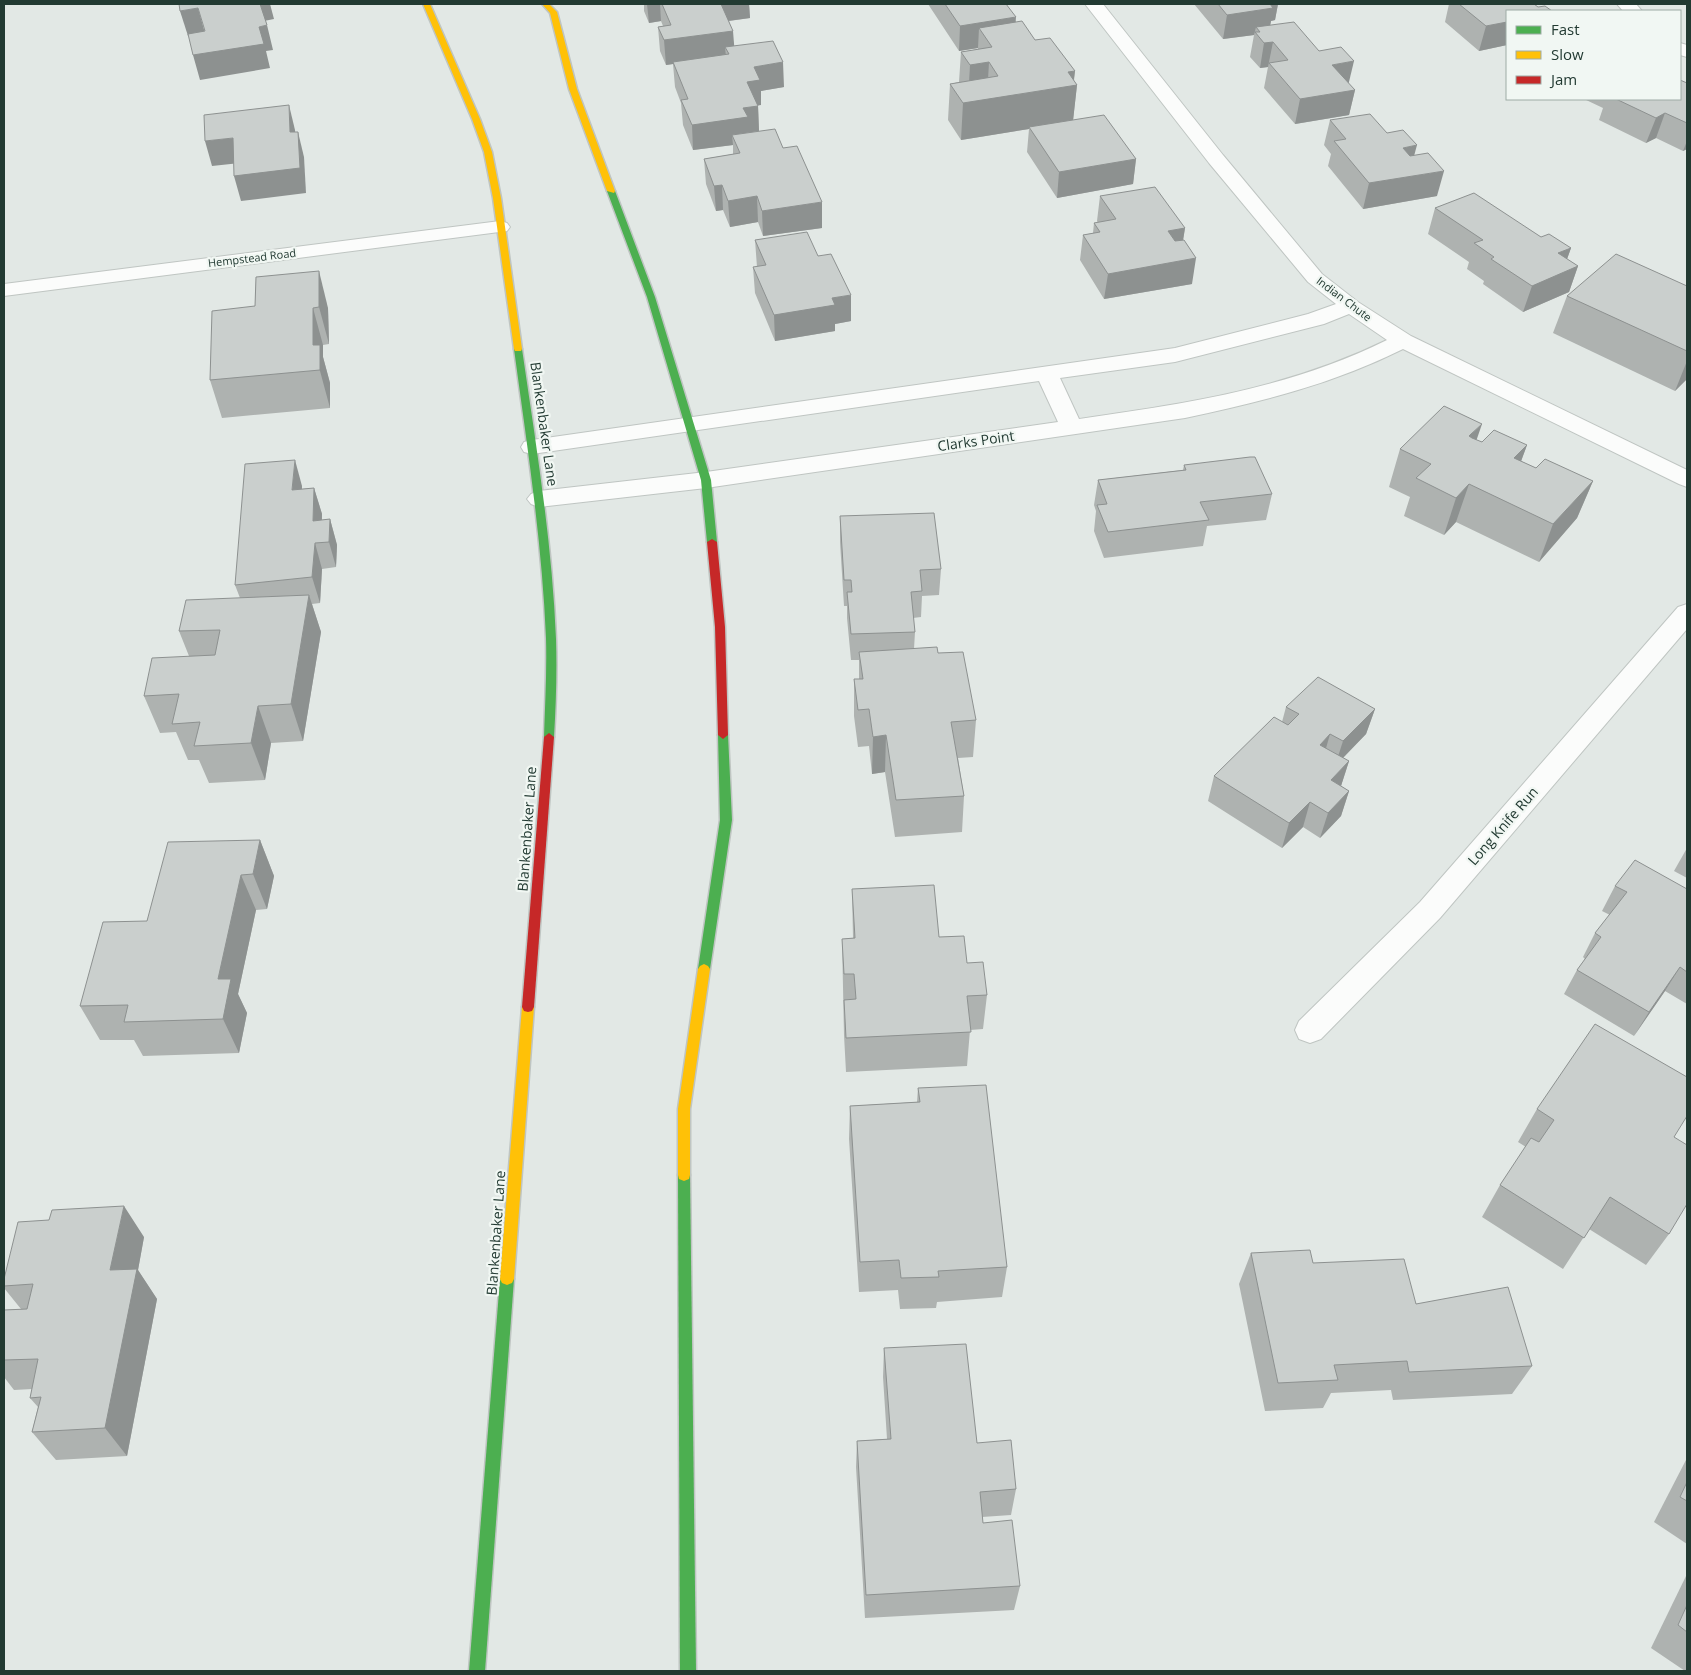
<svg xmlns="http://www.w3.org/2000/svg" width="1691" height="1675" viewBox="0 0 1691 1675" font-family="'Open Sans',sans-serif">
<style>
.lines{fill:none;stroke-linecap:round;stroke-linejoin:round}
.street-casing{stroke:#bfc5c2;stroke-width:2}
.fast-casing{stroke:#bfc5c2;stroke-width:3}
.slow-casing{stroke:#bfc5c2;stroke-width:3}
.jam-casing{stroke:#bfc5c2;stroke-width:3}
.street{fill:#fbfcfb;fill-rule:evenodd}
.fast{fill:#4caf50;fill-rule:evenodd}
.slow{fill:#ffc107;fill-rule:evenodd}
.jam{fill:#c62828;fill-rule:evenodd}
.wall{fill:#aeb2b0}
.shaded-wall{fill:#8d9190}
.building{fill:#cacfcd;stroke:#8d9190}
.labels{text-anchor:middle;stroke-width:4.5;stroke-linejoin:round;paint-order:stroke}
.far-street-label{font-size:11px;fill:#223a32;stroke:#f1f7f3}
.street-label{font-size:14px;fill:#223a32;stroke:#f1f7f3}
</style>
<rect width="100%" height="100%" fill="#e2e8e5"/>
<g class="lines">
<defs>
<g id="street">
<path d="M1085 4H1103L1223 155 1322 274 1358 302 1411 336 1687 470V487L1679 484 1403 349C1333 384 1261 402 1185 418L706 488 539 507 531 504 527 499 531 494 539 491 706 472 1058 422 1039 381 532 454 524 452 521 447 524 442 532 440 1175 348 1308 314 1336 304 1308 282 1209 163ZM1349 314 1387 340C1287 389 1189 403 1079 419L1060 378 1175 362 1324 324Z"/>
<polygon points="1617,4 1636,4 1642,11 1623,11"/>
<polygon points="1680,43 1687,45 1687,57 1680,55"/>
<polygon points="500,221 507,223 510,227 507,231 4,296 4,284"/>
<polygon points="1687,604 1687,629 1440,918 1321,1039 1310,1043 1299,1039 1295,1030 1299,1021 1420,902 1678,607"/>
</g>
<g id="fast">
<polygon points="608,189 615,191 655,297 711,480 717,542 715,544 712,545 707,542 701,480 647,297 607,191"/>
<path d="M518 346 522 349C536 445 552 541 556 639 557 671 556 704 554 737L549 741 544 737C545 704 547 671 546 638 542 541 527 445 514 349Z"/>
<polygon points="723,731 728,735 732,820 710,969 708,972 704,974 700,972 698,969 720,820 718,735"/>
<polygon points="684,1169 689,1171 690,1175 696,1671 680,1671 678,1175 679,1171"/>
<polygon points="507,1273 512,1275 514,1279 485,1671 469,1671 500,1279 502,1275"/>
</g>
<g id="slow">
<polygon points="423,4 430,4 480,119 492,152 501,198 522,349 521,351 515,351 514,349 493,198 484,152 472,119"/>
<polygon points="542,4 549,4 557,12 577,89 615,191 614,193 607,191 569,89 550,13"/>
<polygon points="704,964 708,966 710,969 690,1109 690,1175 689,1179 684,1181 679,1179 678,1175 678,1109 698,969 700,966"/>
<polygon points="528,1002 532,1003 534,1007 514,1279 512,1283 507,1285 502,1283 500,1279 522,1007 524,1003"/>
</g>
<g id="jam">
<polygon points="712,539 717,542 725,627 728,735 723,739 718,735 715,627 707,542"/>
<polygon points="549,733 554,737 534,1007 532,1011 528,1012 524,1011 522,1007 544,737"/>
</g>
</defs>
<use href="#street" class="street-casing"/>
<use href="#fast" class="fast-casing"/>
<use href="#slow" class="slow-casing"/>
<use href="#jam" class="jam-casing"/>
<use href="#street" class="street"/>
<use href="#fast" class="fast"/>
<use href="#slow" class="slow"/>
<use href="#jam" class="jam"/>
</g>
<g class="wall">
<polygon points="644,4 749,4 750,18 729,21 734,46 784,87 761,91 761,105 758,105 759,131 783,148 822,228 763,236 758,222 730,227 723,210 716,211 706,184 704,159 733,154 733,145 693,150 683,125 681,103 675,87 673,64 666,65 660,51 658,27 663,26 661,21 649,23 644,11"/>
<polygon points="928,4 1006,4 1016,22 1035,40 1075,71 1074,81 1077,85 1073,120 1136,159 1133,184 1057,198 1027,152 1029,129 961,140 948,120 950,84 959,82 961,52 978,49 978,48 959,51"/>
<polygon points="1194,4 1278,4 1275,20 1271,21 1270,25 1349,84 1355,90 1349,115 1295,124 1264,88 1268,67 1260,68 1250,57 1254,35 1223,39"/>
<polygon points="1449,4 1534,4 1538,7 1552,11 1507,11 1507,45 1479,51 1445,22"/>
<polygon points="1687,83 1687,149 1683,151 1656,138 1646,143 1599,120 1603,108 1584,99 1680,99"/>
<polygon points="1330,120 1387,133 1437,196 1363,209 1328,166 1331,154 1324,145"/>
<polygon points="1100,196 1185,228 1183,240 1192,284 1104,299 1080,260 1083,235 1093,233 1094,223 1098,223 1097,221"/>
<polygon points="1435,208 1541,237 1571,248 1567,259 1578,266 1569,292 1523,312 1483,284 1484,281 1467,269 1469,262 1428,234"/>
<polygon points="755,240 818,256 851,321 835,324 835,331 775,341 755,293 753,267 757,267"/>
<polygon points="256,277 328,308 329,344 323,345 323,357 330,383 330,408 222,418 210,380 255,306"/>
<polygon points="1687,286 1687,379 1675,391 1553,333 1567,296"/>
<polygon points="1477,440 1482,442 1527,445 1521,461 1536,468 1593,481 1577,518 1539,562 1456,522 1444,535 1404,516 1410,497 1389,487 1400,449"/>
<polygon points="1184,465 1272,494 1266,520 1207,526 1203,546 1104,558 1094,531 1096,511 1094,505 1098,480 1183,470"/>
<polygon points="302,486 302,489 314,488 322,514 322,520 330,519 337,545 336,567 322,569 320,603 312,604 321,632 303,741 271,743 265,780 209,783 199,760 188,760 176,732 160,733 144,696 189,656 179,631 240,598 235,585"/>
<polygon points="840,516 941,569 939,595 922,596 921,617 913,618 915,632 914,649 938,653 976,720 973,757 958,758 964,796 962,832 895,837 885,772 872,774 869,746 858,747 854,716 854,679 859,679 859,660 851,660 847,618 847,606 844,606 840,542"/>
<polygon points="1286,707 1375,709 1366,734 1343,758 1349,761 1341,786 1349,791 1341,816 1320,838 1303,827 1282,848 1208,801 1214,776 1282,722"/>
<polygon points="260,840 274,876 267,909 256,910 238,994 247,1013 239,1053 143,1056 134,1040 100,1040 80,1006 147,921"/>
<polygon points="1687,848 1687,878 1674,871"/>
<polygon points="1615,886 1687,889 1687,1004 1665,991 1634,1036 1564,994 1577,970 1585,959 1583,957 1595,933 1610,915 1602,911"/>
<polygon points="852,889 939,937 967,963 987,995 983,1029 970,1030 967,1066 846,1072 844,1035 842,939 853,938"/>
<polygon points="918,1088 1007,1267 1002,1297 937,1302 936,1308 900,1309 898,1290 859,1292 849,1139 850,1106 917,1102"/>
<polygon points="1537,1109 1674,1137 1669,1234 1646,1265 1589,1229 1563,1269 1482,1217 1500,1185 1526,1147 1518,1142"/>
<polygon points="144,1237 138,1270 157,1299 127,1456 56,1460 32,1432 38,1407 30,1398 32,1389 14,1390 4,1377 4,1310 21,1309 4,1288 4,1279"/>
<polygon points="1251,1253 1313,1263 1416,1304 1532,1366 1512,1394 1393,1400 1391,1390 1331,1393 1323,1408 1265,1411 1239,1284"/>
<polygon points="884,1348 977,1443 1016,1489 1011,1515 982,1517 983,1523 1020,1586 1014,1610 865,1618 856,1467 857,1441 887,1439 883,1377"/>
<polygon points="1687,1458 1687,1544 1654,1522"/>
<polygon points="1687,1574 1687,1671 1685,1671 1651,1648"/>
</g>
<g class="shaded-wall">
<polygon points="260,4 270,4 274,19 264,21"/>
<polygon points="647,4 660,4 661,21 649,23"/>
<polygon points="719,4 749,4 750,18 720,22"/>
<polygon points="1264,4 1278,4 1275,20 1271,21 1269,32 1260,32 1256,27 1254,35 1223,39 1227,15"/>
<polygon points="198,8 205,33 188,36 180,11"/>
<polygon points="1016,17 1014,42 979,28 978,48 959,51 960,26"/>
<polygon points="1507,22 1507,45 1479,51 1486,26"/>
<polygon points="267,25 273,50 266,51 270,68 200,80 193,55 259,27"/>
<polygon points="733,31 735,56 729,54 725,47 726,57 673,62 673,64 666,65 664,40"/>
<polygon points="1273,42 1268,67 1260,68 1264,43"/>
<polygon points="1354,61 1348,86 1332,65"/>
<polygon points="783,62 784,87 761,91 761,105 748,107 747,82 754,67"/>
<polygon points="989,62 987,98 968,101 970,65"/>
<polygon points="1075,71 1073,85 1077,85 1073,121 1029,127 1029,129 961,140 963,103 1068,72"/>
<polygon points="1355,90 1349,115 1295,124 1300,99"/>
<polygon points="289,105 295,130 297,158 290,132"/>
<polygon points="758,106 759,131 732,135 733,145 693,150 692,125 743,108"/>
<polygon points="1665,113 1656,138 1646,143 1656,118"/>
<polygon points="298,132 304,157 306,193 241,201 234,176"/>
<polygon points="233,138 240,163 212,166 205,141"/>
<polygon points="1687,141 1687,149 1683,151"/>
<polygon points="1417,145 1410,171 1403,148"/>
<polygon points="1136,159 1133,184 1057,198 1059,172"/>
<polygon points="1444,171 1437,196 1363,209 1369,183"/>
<polygon points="722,185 723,210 716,211 714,186"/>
<polygon points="757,196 758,222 730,227 728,201"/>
<polygon points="822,202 822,228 763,236 762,211"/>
<polygon points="1185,228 1181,253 1168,231"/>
<polygon points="1571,248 1562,273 1578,266 1569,292 1523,312 1532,286 1558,253"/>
<polygon points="1196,258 1192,284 1104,299 1108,274"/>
<polygon points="319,271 328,308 329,344 319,307"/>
<polygon points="851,295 851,321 835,324 835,331 775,341 774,315 832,298"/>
<polygon points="313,308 323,345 323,357 330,383 330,408 313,345"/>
<polygon points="1687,361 1687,379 1675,391"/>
<polygon points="1482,424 1469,462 1469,436"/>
<polygon points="1527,445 1513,483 1514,458"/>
<polygon points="295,460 302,486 300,516 292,490"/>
<polygon points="1593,481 1577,518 1539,562 1553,524"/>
<polygon points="1469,484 1456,522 1444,535 1456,498"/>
<polygon points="314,488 322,514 321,542 313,521"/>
<polygon points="330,519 337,545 336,567 329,542"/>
<polygon points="315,543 322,569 320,603 312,577"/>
<polygon points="309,595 321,632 303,741 291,704"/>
<polygon points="258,706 271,743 265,780 251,743"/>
<polygon points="1375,709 1366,734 1335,766 1343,741"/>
<polygon points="1330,734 1323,759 1320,745"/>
<polygon points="886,735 885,772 872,774 873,737"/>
<polygon points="1349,761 1341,786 1331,780"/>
<polygon points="1349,791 1341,816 1320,838 1328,813"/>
<polygon points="1310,802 1303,827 1282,848 1289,823"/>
<polygon points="260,840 274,876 267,909 253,874"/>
<polygon points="241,875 256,910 238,994 247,1013 239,1053 223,1019 218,979"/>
<polygon points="1680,967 1665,991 1634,1036 1649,1012"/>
<polygon points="124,1206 144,1237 138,1270 157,1299 127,1456 105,1428 110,1270"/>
</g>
<g class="building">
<polygon points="179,4 260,4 267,25 259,27 264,44 193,55 188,34 205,31 198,8 180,11"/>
<polygon points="662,4 721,4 733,31 664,40 658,27 671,25"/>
<polygon points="945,4 1006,4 1016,17 960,26"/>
<polygon points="1218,4 1270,4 1273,8 1227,15"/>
<polygon points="1459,4 1534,4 1538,7 1545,6 1552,11 1507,11 1507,22 1486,26"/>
<polygon points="1022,21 1035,40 1050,38 1075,71 1068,72 1077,85 963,103 950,84 998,76 989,62 970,65 961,52 992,47 979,28"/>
<polygon points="1294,22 1319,51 1341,47 1354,61 1332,65 1355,90 1300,99 1269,63 1288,60 1273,42 1264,43 1255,32 1260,32 1256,27"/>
<polygon points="773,41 783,62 754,67 760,80 747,82 758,106 743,108 748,117 692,125 681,100 688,99 673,62 729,54 725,47"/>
<polygon points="1680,80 1687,83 1687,123 1665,113 1656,118 1616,99 1680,99"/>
<polygon points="289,105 290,132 298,132 300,168 234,176 233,138 205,141 204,115"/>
<polygon points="1370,114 1387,133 1403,130 1417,145 1403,148 1410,156 1428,153 1444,171 1369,183 1334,141 1346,139 1330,120"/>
<polygon points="1104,115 1136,159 1059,172 1029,127"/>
<polygon points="775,129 783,148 797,146 822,202 762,211 757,196 728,201 722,185 714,186 704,159 740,153 732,135"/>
<polygon points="1155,187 1185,228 1168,231 1175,241 1184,240 1196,258 1108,274 1083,235 1100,232 1094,223 1116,219 1100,196"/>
<polygon points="1474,193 1541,237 1549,234 1571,248 1558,253 1578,266 1532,286 1491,259 1494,257 1474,243 1483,240 1435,208"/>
<polygon points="807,232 818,256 831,254 851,295 832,298 835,305 774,315 753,267 766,265 755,240"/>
<polygon points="1616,254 1687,286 1687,351 1567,296"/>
<polygon points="319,271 319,307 313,308 313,345 320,345 320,370 210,380 212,311 255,306 256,277"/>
<polygon points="1444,406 1482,424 1471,434 1469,436 1472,438 1482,442 1494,430 1527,445 1514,458 1536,468 1545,459 1593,481 1553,524 1469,484 1456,498 1416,478 1431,464 1400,449"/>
<polygon points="1250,457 1255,457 1272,494 1200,502 1209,520 1108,532 1097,505 1107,504 1098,480 1186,470 1184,465"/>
<polygon points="295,460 292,490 314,488 313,521 330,519 329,542 315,543 312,577 235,585 245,464"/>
<polygon points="934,513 941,569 920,570 922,591 911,592 915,632 851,634 847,592 852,592 851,580 844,580 840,516"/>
<polygon points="309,595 291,704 258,706 251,743 194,746 200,722 172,724 179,694 144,696 152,658 215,655 220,630 179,631 186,600"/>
<polygon points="937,647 938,653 963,652 976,720 951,722 964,796 896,800 886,735 873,737 869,709 858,710 854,679 863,679 859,652"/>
<polygon points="1318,677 1375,709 1343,741 1330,734 1320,745 1349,761 1331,780 1349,791 1328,813 1310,802 1289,823 1214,776 1274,717 1288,725 1299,714 1286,707"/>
<polygon points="260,840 253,874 241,875 218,979 231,979 223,1019 124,1022 128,1005 80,1006 103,922 147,921 168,842"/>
<polygon points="1635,860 1687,889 1687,972 1680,967 1649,1012 1577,970 1601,937 1595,933 1627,892 1615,886"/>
<polygon points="934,885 939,937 964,936 967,963 983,962 987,995 967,996 971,1032 846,1038 844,1000 856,999 854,974 844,974 842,939 855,938 852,889"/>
<polygon points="1595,1024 1687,1077 1687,1116 1674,1137 1687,1145 1687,1204 1669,1234 1610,1197 1584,1238 1500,1185 1531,1138 1539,1142 1554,1120 1537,1109"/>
<polygon points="986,1085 1007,1267 938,1271 939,1277 901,1278 899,1260 860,1262 850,1106 920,1102 918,1088"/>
<polygon points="124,1206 110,1270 137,1269 105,1428 32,1432 41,1397 30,1398 38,1359 4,1360 4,1310 27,1309 33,1284 4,1286 4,1279 18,1222 49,1220 52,1210"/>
<polygon points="1310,1250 1313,1263 1404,1259 1416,1304 1508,1287 1532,1366 1409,1372 1407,1361 1334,1365 1338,1380 1278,1383 1251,1253"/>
<polygon points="966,1344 977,1443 1011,1440 1016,1489 980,1492 983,1523 1012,1520 1020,1586 866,1595 857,1441 891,1439 884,1348"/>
<polygon points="1687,1482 1687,1501 1680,1497"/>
<polygon points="1687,1605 1687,1632 1678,1625"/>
</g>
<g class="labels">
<g class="far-street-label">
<text transform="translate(252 258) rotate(-7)" y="4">Hempstead Road</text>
<text transform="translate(1344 299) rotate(37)" y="4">Indian Chute</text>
</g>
<g class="street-label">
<text transform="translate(544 424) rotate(82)" y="5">Blankenbaker Lane</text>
<text transform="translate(976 441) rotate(-8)" y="5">Clarks Point</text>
<text transform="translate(1503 826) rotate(-49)" y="5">Long Knife Run</text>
<text transform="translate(527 829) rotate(-86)" y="5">Blankenbaker Lane</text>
<text transform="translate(496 1233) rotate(-86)" y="5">Blankenbaker Lane</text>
</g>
</g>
<rect width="1691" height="1675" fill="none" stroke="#223a32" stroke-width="10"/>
<rect x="1506" y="10" width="175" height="90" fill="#f1f7f3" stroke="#9eaba6"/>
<rect x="1516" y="26" width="25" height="8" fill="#4caf50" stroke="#9eaba6"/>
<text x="1551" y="35" font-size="15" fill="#223a32">Fast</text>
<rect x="1516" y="51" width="25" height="8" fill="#ffc107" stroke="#9eaba6"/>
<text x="1551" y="60" font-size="15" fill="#223a32">Slow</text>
<rect x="1516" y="76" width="25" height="8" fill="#c62828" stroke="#9eaba6"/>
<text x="1551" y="85" font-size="15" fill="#223a32">Jam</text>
</svg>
